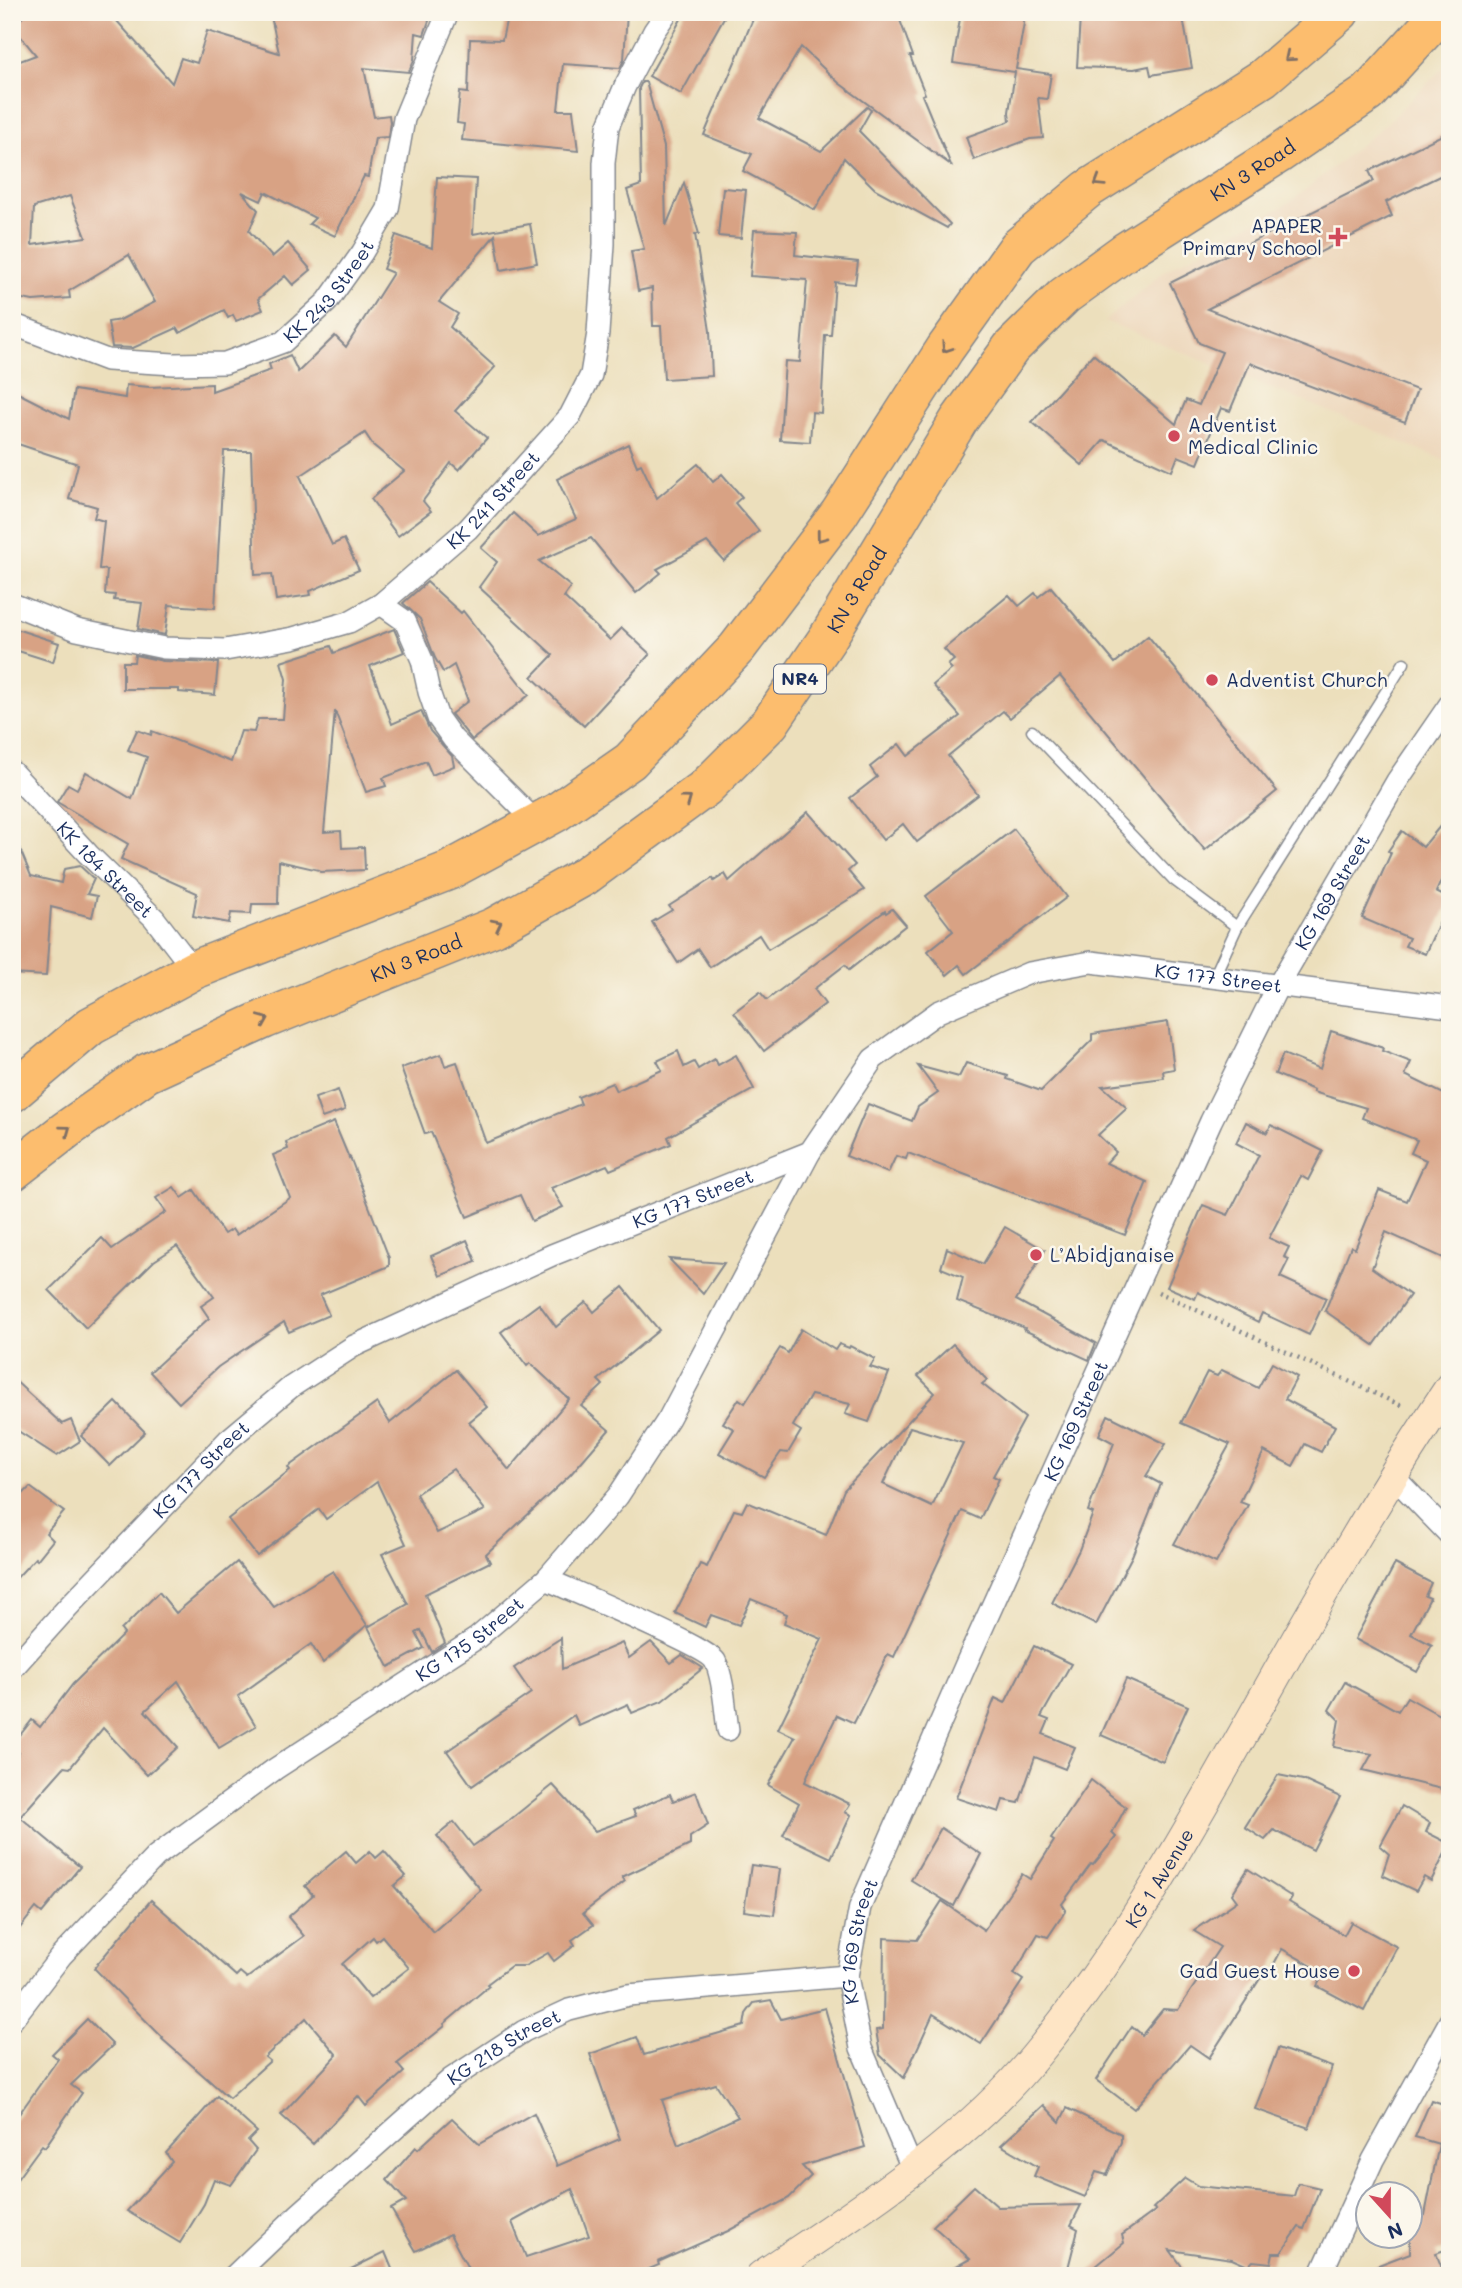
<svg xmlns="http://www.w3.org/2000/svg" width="1462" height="2288" viewBox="0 0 1462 2288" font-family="Mali,sans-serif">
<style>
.built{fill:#edd7bb}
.building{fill:#d8a284;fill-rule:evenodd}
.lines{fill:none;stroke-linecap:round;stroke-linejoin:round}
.lane-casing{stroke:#84878d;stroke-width:13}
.street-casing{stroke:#84878d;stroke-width:24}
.secondary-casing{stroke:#84878d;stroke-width:32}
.highway-casing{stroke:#84878d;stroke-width:41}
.path{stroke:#84878d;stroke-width:4.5;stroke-dasharray:2 5;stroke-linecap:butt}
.lane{stroke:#fff;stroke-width:10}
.street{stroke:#fff;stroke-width:21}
.secondary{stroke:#fee5c5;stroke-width:30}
.highway{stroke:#fcbd6e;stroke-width:38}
.oneway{stroke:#806f65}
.poi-dot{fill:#d1495b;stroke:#fbf7ec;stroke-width:2.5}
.labels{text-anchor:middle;stroke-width:5;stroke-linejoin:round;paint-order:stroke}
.shield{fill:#fbf7ec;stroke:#5e6b89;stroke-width:2}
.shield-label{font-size:18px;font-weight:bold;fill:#1b2f5e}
.street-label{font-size:19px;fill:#1b2f5e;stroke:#fbf7ec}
.poi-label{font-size:19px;fill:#1b2f5e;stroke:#fbf7ec;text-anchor:start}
</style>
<rect width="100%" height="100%" fill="#fbf7ec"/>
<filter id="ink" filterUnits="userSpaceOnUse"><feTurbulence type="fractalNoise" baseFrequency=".0143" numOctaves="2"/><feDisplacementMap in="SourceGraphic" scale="14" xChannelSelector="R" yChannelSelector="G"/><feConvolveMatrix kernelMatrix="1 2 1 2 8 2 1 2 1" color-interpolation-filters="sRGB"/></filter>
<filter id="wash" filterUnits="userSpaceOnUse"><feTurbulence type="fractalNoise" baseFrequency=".00686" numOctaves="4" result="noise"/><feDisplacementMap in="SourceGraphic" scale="28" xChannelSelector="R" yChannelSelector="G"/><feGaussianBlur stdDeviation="1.57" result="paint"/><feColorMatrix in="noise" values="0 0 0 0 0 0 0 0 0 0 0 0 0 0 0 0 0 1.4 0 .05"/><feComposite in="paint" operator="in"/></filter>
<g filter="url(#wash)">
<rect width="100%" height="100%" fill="#ecdfbc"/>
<polygon class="built" points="1450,61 1450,463 1345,418 1105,321 1164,271 1289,203 1387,123"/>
<g id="blocks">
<g class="building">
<path d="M29 12H109L172 83 181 58 197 63 207 31 279 53 270 12H432L424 35 416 33 414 60 409 72 364 68 374 117 389 115 390 122 388 137 375 138 368 177 364 176 335 236 309 224 315 218 265 192 261 201 242 192 258 210 249 231 272 257 288 243 311 270 293 285 285 276 258 299 263 310 236 321 233 315 228 318 224 310 180 333 177 328 133 348 112 347 108 322 120 320 155 302 129 255 69 291 70 298 33 301 12 297V270L17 272 12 241V64L36 55 12 26ZM70 196 86 237 32 245 34 207Z"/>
<polygon points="508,12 627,12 624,60 620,68 563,64 558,110 573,110 578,151 462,140 464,124 457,123 460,92 468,93 470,39 502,40"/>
<polygon points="685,12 727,12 681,94 649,76"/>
<polygon points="756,12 897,12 913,56 910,56 925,94 922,95 951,165 839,83 801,47 759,118 821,151 867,107 871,110 859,131 950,224 947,228 875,189 844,158 815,210 743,171 752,154 704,135"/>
<polygon points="961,12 1024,12 1023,22 1024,23 1016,69 1051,74 1047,99 1038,98 1043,138 1030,139 974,160 966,137 1010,121 1009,112 1015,72 953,63"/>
<polygon points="1121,12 1182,12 1192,68 1151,75 1149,66 1134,69 1077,67 1080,17 1122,17"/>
<polygon points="642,82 646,82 664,147 666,226 684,183 699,234 695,234 710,331 712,376 664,379 661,326 653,326 652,288 638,291 631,251 644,249 627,190 641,185 639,88"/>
<polygon points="1450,131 1450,171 1386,202 1392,216 1207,309 1417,390 1405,422 1250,363 1230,411 1221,408 1198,464 1178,456 1172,471 1104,440 1082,465 1032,422 1093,354 1176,424 1186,400 1199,405 1222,352 1199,343 1170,283 1374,181 1369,171"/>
<polygon points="437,177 476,179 473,234 530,224 537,263 501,270 495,235 439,302 458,314 450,327 495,367 455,411 487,438 459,470 451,463 423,501 431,511 398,536 371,499 404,471 373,445 365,433 300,476 332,545 344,539 359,570 310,591 311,595 276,600 272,574 255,575 251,451 224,451 215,608 169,605 165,635 138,629 142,603 114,600 115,595 105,594 107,570 99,569 104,521 94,518 97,507 69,499 78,464 12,442 12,390 69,419 74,390 125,398 126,385 150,387 212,384 212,391 271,370 269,364 290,355 298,372 335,336 346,347 393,273 383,269 396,235 432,248"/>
<polygon points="723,188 746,190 741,238 718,236"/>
<polygon points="754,230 797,232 795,255 858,262 855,284 835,282 831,335 825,335 821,413 812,412 810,442 780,440 785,361 800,362 807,280 750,276"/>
<polygon points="628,444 637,466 641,464 657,498 698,464 713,482 722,474 742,497 735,503 759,531 724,561 707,542 657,569 661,573 636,593 591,538 539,561 571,587 564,597 610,640 622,628 650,654 584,726 532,677 553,655 479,587 497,562 481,548 513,513 538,536 576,519 557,479"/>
<polygon points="427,582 461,613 463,611 529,695 472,740 451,714 468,701 454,665 443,672 435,658 420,619 403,603"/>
<polygon points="1051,587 1115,663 1148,636 1277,791 1205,850 1060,676 1010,718 1003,711 948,756 978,795 917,842 903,824 883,840 850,798 877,777 870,767 899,744 908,756 960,716 933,685 952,669 948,665 954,660 944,649 1009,595 1019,606 1035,593 1038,597"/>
<polygon points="16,629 59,643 53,662 12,649"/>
<polygon points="394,629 404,652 370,666 392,724 421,711 430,731 452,756 454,766 432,775 426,761 383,778 386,786 366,792 335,711 324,832 341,831 342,848 364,847 365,870 320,872 319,870 279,861 278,904 252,904 251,914 231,913 229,923 193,916 197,893 121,859 128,844 57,802 68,784 77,789 86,772 132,799 147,757 128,750 137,730 151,735 152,731 231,762 241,731 254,732 258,719 283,719 286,679 281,662 331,646 334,653"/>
<polygon points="135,655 163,661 218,663 215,695 179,692 179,689 123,689 123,662 134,662"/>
<polygon points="808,812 855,865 848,871 864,890 768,949 759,935 710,967 698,949 678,963 652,922 672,910 669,906 713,878 714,881 725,874 729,881"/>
<polygon points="1450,814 1450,861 1436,892 1450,899 1425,954 1405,946 1409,938 1362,918 1391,853 1388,851 1402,831 1423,847"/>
<polygon points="1014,829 1067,897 966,974 959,965 947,975 928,951 953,931 926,896"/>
<polygon points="12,830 31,876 61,883 64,869 80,866 94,879 87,894 97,896 92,917 51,907 46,976 12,974"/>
<polygon points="892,909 906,925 849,970 845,965 814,989 825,1004 764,1051 734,1012 760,992 767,1000 885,911 886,913"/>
<polygon points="1168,1022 1174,1069 1163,1071 1164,1078 1102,1086 1127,1108 1098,1135 1116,1152 1106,1163 1147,1182 1125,1235 908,1153 906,1159 896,1156 888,1173 846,1156 868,1104 912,1121 918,1107 938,1093 918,1066 959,1077 966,1063 1008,1076 1007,1079 1041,1091 1092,1040 1092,1034"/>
<polygon points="1331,1031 1383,1048 1382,1051 1411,1062 1405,1075 1450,1097 1450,1261 1386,1232 1372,1268 1410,1295 1374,1345 1325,1311 1351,1246 1355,1249 1379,1190 1407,1201 1426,1160 1411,1153 1417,1140 1362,1118 1366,1108 1313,1092 1314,1090 1275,1074 1283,1054 1320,1069"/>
<polygon points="678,1051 684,1067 694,1062 698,1069 715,1059 718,1065 736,1055 754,1089 668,1137 671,1144 610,1170 607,1165 551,1188 563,1207 532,1221 520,1195 467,1217 431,1132 425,1134 401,1068 441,1054 445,1066 457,1062 486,1143 581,1104 578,1097 612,1083 616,1091 662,1070 657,1061"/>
<polygon points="338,1090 345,1110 322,1118 315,1098"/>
<polygon points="334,1122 349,1158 350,1157 389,1258 389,1266 320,1295 329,1315 289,1332 284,1322 218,1367 179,1403 150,1372 209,1318 201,1306 214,1297 177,1246 154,1261 86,1328 49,1290 102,1238 112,1249 166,1212 156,1198 174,1187 182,1198 194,1190 224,1234 232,1229 236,1235 290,1198 273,1155 288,1149 286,1142"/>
<polygon points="1246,1122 1267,1133 1271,1125 1323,1151 1308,1180 1301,1176 1269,1238 1289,1247 1284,1257 1289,1259 1280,1277 1326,1298 1309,1335 1262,1313 1258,1322 1198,1292 1195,1299 1167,1287 1203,1205 1228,1215 1259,1155 1236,1143"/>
<polygon points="1005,1227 1045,1250 1016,1300 1096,1343 1089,1360 1024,1330 1025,1328 957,1301 963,1277 941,1268 947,1248 983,1264"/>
<polygon points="467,1240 476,1261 440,1276 431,1256"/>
<polygon points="669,1259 724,1263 703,1294"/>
<path d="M623 1287 659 1330 598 1380 603 1385 581 1406 609 1430 570 1475 486 1554 490 1562 425 1594 445 1643 432 1652 421 1630 416 1633 424 1648 389 1667 368 1627 408 1604 382 1554 406 1544 377 1482 326 1519 319 1509 257 1556 228 1519 290 1470 288 1467 377 1403 390 1423 456 1370 487 1407 469 1422 509 1470 569 1399 530 1363 527 1366 501 1332 539 1304 556 1327 586 1302 594 1312ZM453 1469 485 1510 437 1533 416 1494Z"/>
<polygon points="801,1329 835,1350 839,1344 849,1348 850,1346 875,1359 870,1367 889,1373 869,1422 845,1414 850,1404 811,1395 793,1426 801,1431 788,1453 781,1452 764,1477 719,1453 734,1429 723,1423 739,1399 745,1403 780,1348 788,1353"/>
<path d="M953 1344 987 1380 982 1384 1025 1418 993 1476 999 1479 980 1519 962 1511 894 1657 888 1654 854 1723 837 1715 808 1774 805 1782 850 1804 845 1812 851 1815 831 1858 783 1835 799 1803 768 1785 795 1737 778 1729 822 1639 784 1623 787 1614 751 1599 739 1625 711 1615 705 1627 675 1613 700 1564 707 1567 734 1510 742 1512 747 1502 826 1535 844 1490 935 1393 918 1376ZM910 1427 963 1443 932 1507 883 1484Z"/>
<polygon points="1272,1363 1297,1377 1285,1399 1335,1426 1321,1452 1305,1444 1293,1466 1264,1451 1240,1502 1248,1505 1216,1563 1174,1544 1230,1444 1181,1423 1207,1372 1217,1376 1222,1370 1258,1388"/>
<polygon points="12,1378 62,1424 71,1420 80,1441 57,1456 12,1427"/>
<polygon points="116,1402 145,1432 110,1466 81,1436"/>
<polygon points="1108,1415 1166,1444 1146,1476 1161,1484 1132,1556 1096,1625 1052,1603 1079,1550 1093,1513 1088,1511 1114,1443 1099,1435"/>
<polygon points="30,1487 64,1512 46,1533 53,1540 37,1560 35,1558 12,1583 12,1505"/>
<polygon points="237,1562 274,1607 333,1571 367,1625 323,1663 311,1644 238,1696 256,1726 219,1748 178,1681 145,1711 178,1747 147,1775 103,1728 70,1768 64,1767 20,1817 80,1867 42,1913 36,1908 12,1938 12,1761 19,1753 13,1744 32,1720 40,1727 73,1684 124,1634 121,1630 159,1592 176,1613"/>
<polygon points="1395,1564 1431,1583 1425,1596 1430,1598 1411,1634 1432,1645 1417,1672 1355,1639"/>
<polygon points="561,1638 562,1669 622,1643 629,1658 651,1642 671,1663 682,1655 703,1668 662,1701 632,1713 628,1704 579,1726 574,1715 472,1786 447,1751 531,1693 514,1668"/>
<polygon points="1034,1646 1071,1664 1041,1717 1049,1720 1043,1734 1075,1747 1065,1769 1035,1757 1019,1803 1003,1800 999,1812 956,1798 995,1698 1005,1703"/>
<polygon points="1126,1679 1188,1706 1163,1762 1101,1735"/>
<polygon points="1345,1682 1398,1711 1407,1697 1450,1721 1450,1791 1363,1770 1372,1754 1334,1747 1339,1720 1329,1710"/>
<polygon points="1278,1775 1303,1780 1340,1797 1313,1850 1274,1830 1265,1840 1245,1827"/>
<polygon points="1091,1780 1126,1807 1112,1833 1116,1837 1093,1865 1091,1864 1062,1904 1066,1910 1048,1937 1038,1934 1014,1974 1023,1980 981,2044 933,2014 904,2078 880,2055 876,2030 883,2029 884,1938 917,1940 942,1901 984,1930 1022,1874 1030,1879 1054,1841 1051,1839"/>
<path d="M553 1785 595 1831 636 1816 633 1810 670 1794 673 1801 696 1792 708 1825 690 1837V1845L622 1877 625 1881 583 1913 593 1925 572 1940 575 1945 554 1961 548 1953 525 1966H511L487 1984 489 1986 444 2024 445 2026 397 2064 404 2072 366 2106 358 2096 313 2144 281 2115 337 2055 306 2018 265 2057 270 2061 229 2098 162 2039 163 2038 94 1968 151 1900 236 1976 240 1972 247 1978 304 1936 288 1917 313 1895 305 1886 346 1851 356 1863 370 1851 376 1858 384 1851 406 1876 394 1886 433 1932 481 1890 437 1836 454 1822 473 1846 506 1823ZM382 1936 409 1968 370 1998 342 1964 373 1937 376 1941Z"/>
<polygon points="1402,1806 1430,1823 1426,1832 1450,1844 1431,1881 1424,1877 1416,1891 1382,1875 1389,1854 1380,1846"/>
<polygon points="941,1828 981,1854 954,1906 911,1880"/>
<polygon points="751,1865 780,1869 774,1915 744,1911"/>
<polygon points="1248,1869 1292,1897 1289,1902 1344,1935 1351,1922 1397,1947 1364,2011 1317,1986 1324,1973 1282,1949 1267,1977 1263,1974 1209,2058 1190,2045 1134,2109 1096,2080 1132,2026 1142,2035 1163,2009 1178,2010 1220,1947 1194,1931 1237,1901 1232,1894"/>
<path d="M771 2000 781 2019 825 2008 865 2147 802 2166 811 2176 789 2198 728 2231 658 2262 659 2265 632 2276H472L450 2234 416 2251 391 2209 406 2201 387 2180 416 2147 418 2149 452 2118 479 2144 534 2113 557 2166 620 2139 590 2054 637 2037 644 2055 744 2026 746 2014 754 2003ZM716 2084 738 2117 678 2145 662 2100ZM572 2189 589 2236 526 2257 512 2222Z"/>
<polygon points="87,2019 113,2045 71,2085 82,2093 45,2147 42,2145 12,2186 12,2124 58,2059 52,2054"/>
<polygon points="1278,2048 1332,2067 1309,2128 1255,2109"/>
<polygon points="217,2096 257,2132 248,2141 256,2150 231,2185 214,2179 204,2204 180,2243 127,2211 172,2162 166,2153"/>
<polygon points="1431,2100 1450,2106 1450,2248 1436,2253 1445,2276 1355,2276 1355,2274 1410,2253 1410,2217 1425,2215 1439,2144 1415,2137"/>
<polygon points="1044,2105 1060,2122 1067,2108 1121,2134 1121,2142 1107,2175 1096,2172 1085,2197 1034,2176 1038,2167 1001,2145"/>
<polygon points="1185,2178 1198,2186 1294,2196 1298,2183 1320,2188 1304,2229 1299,2227 1281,2253 1273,2253 1271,2263 1253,2261 1248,2266 1232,2259 1170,2250 1189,2276 1084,2276 1124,2243 1122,2235 1156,2210 1153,2208"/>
<polygon points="974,2186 998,2207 1081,2205 1071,2225 1078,2229 1066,2276 939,2276 970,2259 933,2226"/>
<polygon points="385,2252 395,2276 337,2276"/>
</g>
</g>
</g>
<g filter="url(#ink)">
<use href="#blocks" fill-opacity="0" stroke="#84878d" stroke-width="2"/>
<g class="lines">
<defs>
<g id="lane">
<polyline points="1032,731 1174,880 1237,927"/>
<polyline points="1214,977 1237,927 1404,663"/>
</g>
<g id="street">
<path id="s1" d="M12 324 107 360 174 364 225 363 283 342 327 302 362 253 388 209 404 119 448 12"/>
<path id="s2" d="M12 604 77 630 164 648 225 650 293 638 349 622 381 604 468 529 570 416 591 375 598 333 604 244V163L608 127 625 86 654 31 667 12"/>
<polyline points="381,604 405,621 422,660 429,692 438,718 453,739 537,823"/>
<path id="s3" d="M12 772 88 854 154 918 194 970"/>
<polyline points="1392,1475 1450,1535"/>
<path d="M546 1579C570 1590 707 1647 715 1661 724 1678 725 1711 728 1730"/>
<path id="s4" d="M12 1669 68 1607 228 1440 291 1387 354 1346 552 1255 810 1152 873 1059 938 1012 1029 973 1091 962 1450 1007"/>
<path id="s5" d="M12 2020 61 1956 156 1856 275 1769 477 1638 546 1579 618 1496 669 1418 810 1152"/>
<path id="s6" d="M913 2170 861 2048 847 1976 860 1907 966 1664 1211 1121 1279 984 1397 781 1450 704"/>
<path id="s7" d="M234 2276 299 2214 451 2079 524 2031 569 2010 628 1995 847 1976"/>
<polyline points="1320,2276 1373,2160 1450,2021"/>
</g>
<g id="secondary">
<path id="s8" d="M761 2276C856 2212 965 2143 1037 2054 1126 1946 1193 1823 1261 1702 1321 1595 1382 1489 1450 1387"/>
</g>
<g id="highway">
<polyline points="12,1093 91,1026 194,970 448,871 557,812 630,761 737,648 839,514 945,349 1018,247 1088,189 1263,78 1340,12"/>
<path id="s9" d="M12 1172 66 1130 147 1073 265 1019 494 927 585 876 705 788 770 723 827 639 959 420 1011 348 1064 296 1126 251 1277 155 1368 93 1442 12"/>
</g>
</defs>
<use href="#lane" class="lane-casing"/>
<use href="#street" class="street-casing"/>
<use href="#secondary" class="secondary-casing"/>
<use href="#highway" class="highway-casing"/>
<polyline class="path" points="1158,1292 1404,1407"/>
<use href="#lane" class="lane"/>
<use href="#street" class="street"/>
<use href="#secondary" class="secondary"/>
<use href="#highway" class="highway"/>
</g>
<defs><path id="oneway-chevron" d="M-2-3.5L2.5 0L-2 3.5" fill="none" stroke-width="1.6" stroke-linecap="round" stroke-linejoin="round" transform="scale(1.75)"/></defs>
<g class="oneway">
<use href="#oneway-chevron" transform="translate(1289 57) rotate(140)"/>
<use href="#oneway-chevron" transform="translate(1099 182) rotate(148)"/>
<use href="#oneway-chevron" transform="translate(946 348) rotate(124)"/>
<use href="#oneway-chevron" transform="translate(821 537) rotate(127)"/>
<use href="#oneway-chevron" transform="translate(687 800) rotate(-36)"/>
<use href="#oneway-chevron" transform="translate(497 924) rotate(-27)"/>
<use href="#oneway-chevron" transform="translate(264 1020) rotate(-23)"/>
<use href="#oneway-chevron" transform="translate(66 1130) rotate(-36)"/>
</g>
</g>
<g class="poi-dot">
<path d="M1334.5 226.5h7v7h7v7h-7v7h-7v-7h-7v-7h7z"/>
<circle cx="1174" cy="436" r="7"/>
<circle cx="1212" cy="680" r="7"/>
<circle cx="1036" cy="1255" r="7"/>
<circle cx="1354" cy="1971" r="7"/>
</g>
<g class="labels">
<rect class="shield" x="774" y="664.5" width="52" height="29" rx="5"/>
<g class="shield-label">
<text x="800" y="685">NR4</text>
</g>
<g class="street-label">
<text dy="7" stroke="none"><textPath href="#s9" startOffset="1636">KN 3 Road</textPath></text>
<text dy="7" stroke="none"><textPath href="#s1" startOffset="350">KK 243 Street</textPath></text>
<text dy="7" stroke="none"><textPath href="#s2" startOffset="537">KK 241 Street</textPath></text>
<text dy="7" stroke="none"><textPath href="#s9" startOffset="1048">KN 3 Road</textPath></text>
<text dy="7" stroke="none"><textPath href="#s3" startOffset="135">KK 184 Street</textPath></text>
<text dy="7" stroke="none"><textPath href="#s6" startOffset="1396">KG 169 Street</textPath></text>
<text dy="7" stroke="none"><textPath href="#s9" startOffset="460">KN 3 Road</textPath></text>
<text dy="7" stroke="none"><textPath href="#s4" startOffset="1451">KG 177 Street</textPath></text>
<text dy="7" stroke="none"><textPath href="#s4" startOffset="842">KG 177 Street</textPath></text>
<text dy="7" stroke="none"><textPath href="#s6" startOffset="808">KG 169 Street</textPath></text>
<text dy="7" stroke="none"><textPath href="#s4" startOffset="275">KG 177 Street</textPath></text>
<text dy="7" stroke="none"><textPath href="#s5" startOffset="600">KG 175 Street</textPath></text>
<text dy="7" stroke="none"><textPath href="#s8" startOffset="570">KG 1 Avenue</textPath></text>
<text dy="7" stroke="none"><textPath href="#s6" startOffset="242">KG 169 Street</textPath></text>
<text dy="7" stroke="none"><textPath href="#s7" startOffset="355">KG 218 Street</textPath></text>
</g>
<g class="poi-label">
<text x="1322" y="233" text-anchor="end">APAPER<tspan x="1322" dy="22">Primary School</tspan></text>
<text x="1188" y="432">Adventist<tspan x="1188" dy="22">Medical Clinic</tspan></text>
<text x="1226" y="687">Adventist Church</text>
<text x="1050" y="1262">L’Abidjanaise</text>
<text x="1340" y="1978" text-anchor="end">Gad Guest House</text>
</g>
</g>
<rect width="1462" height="2288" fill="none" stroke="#fbf7ec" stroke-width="42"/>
<g transform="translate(1389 2215) rotate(159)"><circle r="33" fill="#fbf7ec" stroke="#a1a7b3" stroke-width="2"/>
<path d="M0-5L12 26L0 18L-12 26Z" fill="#d1495b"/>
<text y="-10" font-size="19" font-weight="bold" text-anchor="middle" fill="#1b2f5e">N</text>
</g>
</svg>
